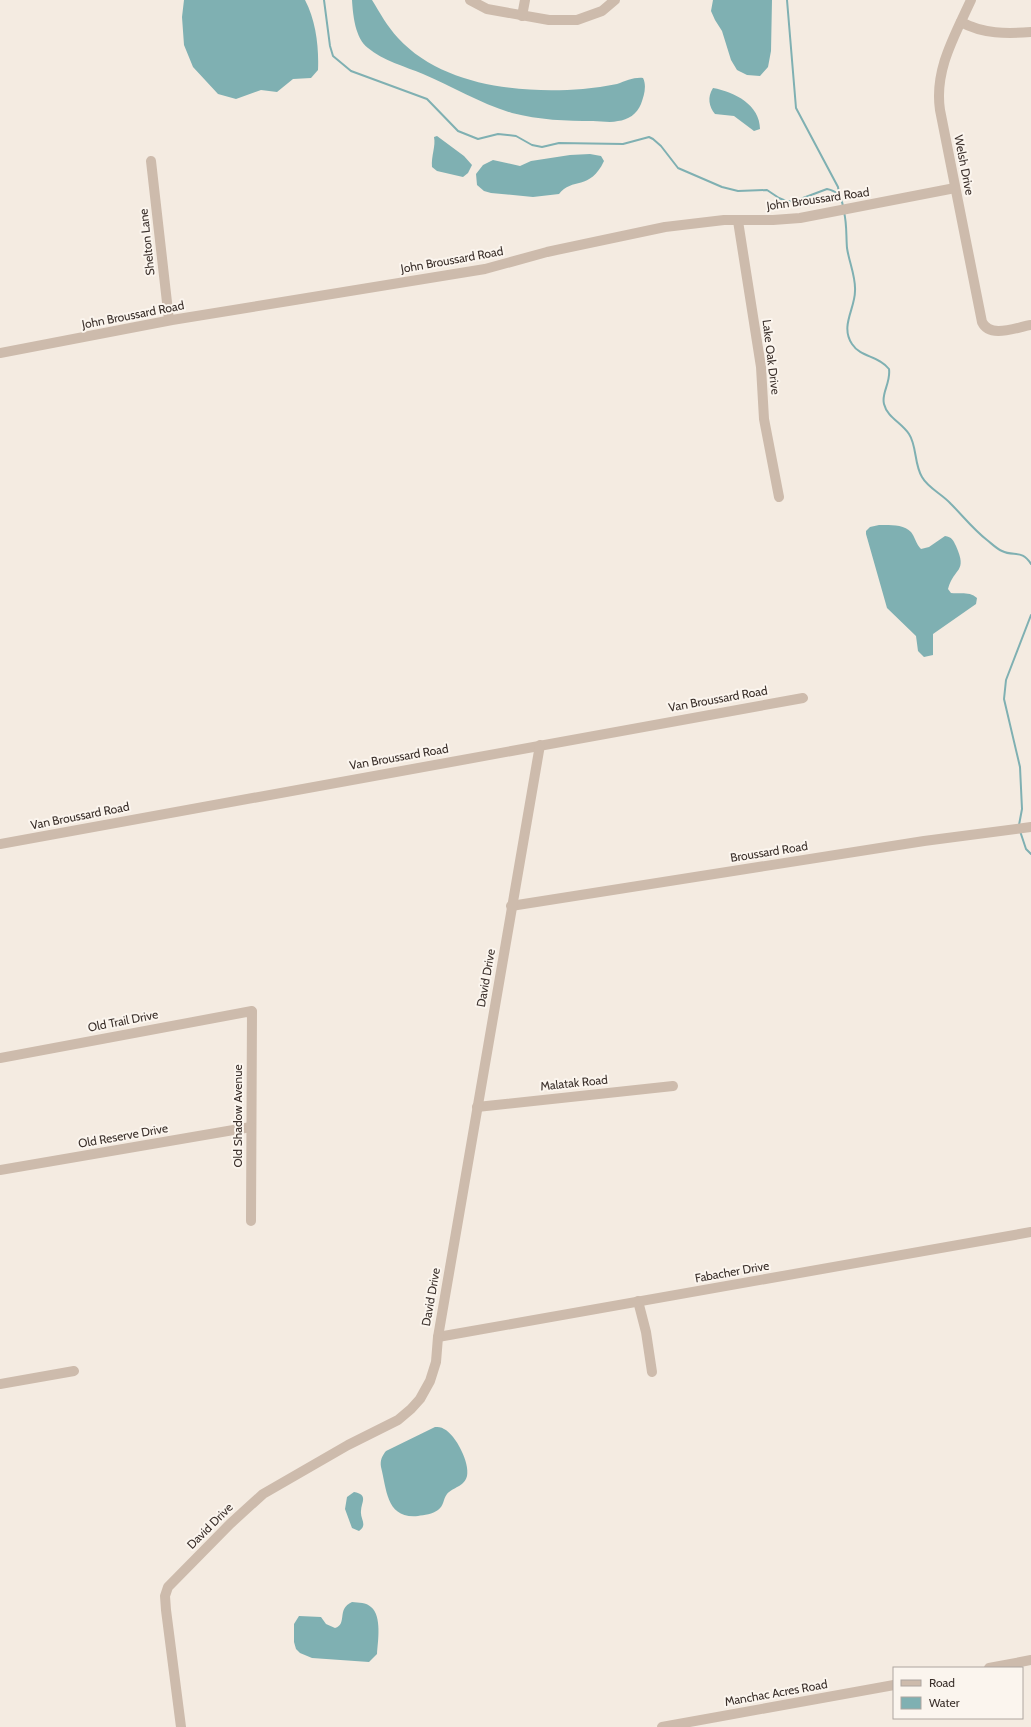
<svg xmlns="http://www.w3.org/2000/svg" width="1031" height="1727" viewBox="0 0 1031 1727" font-family="Cabin,sans-serif">
<style>
.water{fill:#7fb0b2}
.lines{fill:none;stroke-linecap:round;stroke-linejoin:round}
.stream{stroke:#7fb0b2;stroke-width:2}
.minor{stroke:#cdbbac;stroke-width:10}
.labels{text-anchor:middle;stroke-width:4;stroke-linejoin:round;paint-order:stroke}
.street-label{font-size:12px;fill:#3b302b;stroke:#fbf5ee}
</style>
<rect width="100%" height="100%" fill="#f4ebe1"/>
<g class="water">
<path d="M184 0H305C316 21 319 47 318 70L311 78 293 79 277 92 261 90 236 99 218 94 193 67 184 45 182 17Z"/>
<path d="M352 0H372C380 13 387 26 398 38 442 86 521 94 583 89 594 88 606 86 617 84 626 81 634 77 643 78 647 86 644 96 641 104 637 114 628 120 618 121 610 123 601 121 593 121 566 121 539 120 512 113 481 104 452 86 423 74 406 67 382 60 368 48 355 38 353 15 352 0Z"/>
<polygon points="713,0 772,0 771,51 768,67 760,76 747,75 737,70 731,60 722,31 715,20 711,11"/>
<path d="M713 88C735 92 760 105 760 129L754 131 734 116 715 114C709 107 707 97 713 88Z"/>
<path d="M437 136 464 156 472 165 468 173 463 177 437 171 432 167C431 156 436 146 434 137Z"/>
<path d="M590 154 601 156 604 161C590 191 572 177 559 194L533 197 491 193 484 191 477 185 476 174 483 165 493 160 520 166 531 161 570 155Z"/>
<path d="M879 525C888 525 904 524 911 532 915 537 916 544 921 549L929 547 945 536C952 537 953 540 956 546 968 573 954 567 948 589L951 593C960 594 970 591 977 598L976 604 933 634V655L924 657 918 651 916 636 887 608 866 534V531L870 527Z"/>
<path d="M435 1427C438 1427 441 1427 444 1429 456 1435 470 1463 467 1476 464 1487 453 1487 447 1494 443 1499 444 1506 438 1510 433 1514 424 1515 418 1516 386 1519 387 1490 381 1467 380 1460 382 1456 386 1451Z"/>
<path d="M354 1492C369 1495 361 1502 361 1511 360 1519 368 1525 359 1531L352 1528 345 1509 347 1497Z"/>
<path d="M352 1602C359 1603 366 1602 371 1607 382 1616 378 1641 377 1654L369 1662 312 1658 300 1653 296 1649 294 1642V1624L299 1616 321 1617 326 1624 335 1628C348 1624 336 1609 352 1602Z"/>
</g>
<g class="lines">
<g class="stream">
<path d="M324 0 330 46 333 56 351 71 427 99 458 131 478 139 498 134 516 136 532 145 542 147 559 143 623 144 649 137 653 139 661 146 678 168 722 187 738 191 767 190 779 198 786 201H795L827 189C837 191 841 196 843 206"/>
<polyline points="787,0 796,108 838,187 839,194"/>
<path d="M844 212C847 224 846 236 847 248 849 262 856 277 855 291 855 309 840 326 852 344 861 358 878 355 889 369 891 383 881 393 884 404 887 417 902 423 909 434 917 446 914 464 922 477 928 488 942 494 951 504 963 516 973 529 987 540 992 544 997 549 1002 551 1014 557 1022 549 1031 564"/>
<polyline points="1019,825 1022,809 1020,767 1004,699 1006,680 1031,615"/>
<polyline points="1020,831 1026,849 1031,854"/>
</g>
<g class="minor">
<polyline points="470,0 487,9 549,20 577,20 602,11 615,0"/>
<path d="M971 0C955 35 934 70 940 110L982 322C990 339 1017 327 1031 325"/>
<polyline points="522,16 525,0"/>
<path d="M961 22C983 34 1007 34 1031 32"/>
<polyline points="151,161 169,320"/>
<polyline points="738,221 761,367 764,419 779,497"/>
<polyline points="0,353 172,320 485,269 547,252 665,227 724,220 773,220 800,218 955,188"/>
<polyline points="0,844 803,698"/>
<polyline points="511,906 924,841 1031,827"/>
<polyline points="0,1058 252,1011 251,1221"/>
<polyline points="477,1107 673,1086"/>
<polyline points="0,1170 251,1127"/>
<polyline points="638,1301 646,1332 652,1372"/>
<polyline points="438,1337 1031,1232"/>
<polyline points="0,1384 74,1371"/>
<polyline points="989,1668 1031,1660"/>
<polyline points="181,1727 166,1610 165,1596 168,1587 230,1524 263,1494 348,1445 398,1420 411,1409 420,1399 430,1381 436,1362 438,1337 540,745"/>
<polyline points="662,1727 894,1685"/>
</g>
</g>
<g class="labels">
<g class="street-label">
<text transform="translate(964 165) rotate(79)" y="4">Welsh Drive</text>
<text transform="translate(818 199) rotate(-8)" y="4">John Broussard Road</text>
<text transform="translate(147 242) rotate(-96)" y="4">Shelton Lane</text>
<text transform="translate(452 260) rotate(-10)" y="4">John Broussard Road</text>
<text transform="translate(133 315) rotate(-11)" y="4">John Broussard Road</text>
<text transform="translate(771 357) rotate(83)" y="4">Lake Oak Drive</text>
<text transform="translate(718 699) rotate(-10)" y="4">Van Broussard Road</text>
<text transform="translate(399 757) rotate(-10)" y="4">Van Broussard Road</text>
<text transform="translate(80 816) rotate(-11)" y="4">Van Broussard Road</text>
<text transform="translate(769 852) rotate(-9)" y="4">Broussard Road</text>
<text transform="translate(486 978) rotate(-80)" y="4">David Drive</text>
<text transform="translate(123 1021) rotate(-11)" y="4">Old Trail Drive</text>
<text transform="translate(574 1083) rotate(-6)" y="4">Malatak Road</text>
<text transform="translate(238 1116) rotate(-90)" y="4">Old Shadow Avenue</text>
<text transform="translate(123 1136) rotate(-10)" y="4">Old Reserve Drive</text>
<text transform="translate(732 1272) rotate(-10)" y="4">Fabacher Drive</text>
<text transform="translate(431 1297) rotate(-80)" y="4">David Drive</text>
<text transform="translate(210 1526) rotate(-45)" y="4">David Drive</text>
<text transform="translate(776 1693) rotate(-10)" y="4">Manchac Acres Road</text>
</g>
</g>
<rect x="893" y="1667" width="130" height="52" fill="#fbf5ee" stroke="#aea6a0"/>
<rect x="901" y="1680" width="20" height="6" fill="#cdbbac" stroke="#aea6a0"/>
<text x="929" y="1687" font-size="12" fill="#3b302b">Road</text>
<rect x="901" y="1697" width="20" height="12" fill="#7fb0b2" stroke="#aea6a0"/>
<text x="929" y="1707" font-size="12" fill="#3b302b">Water</text>
</svg>
